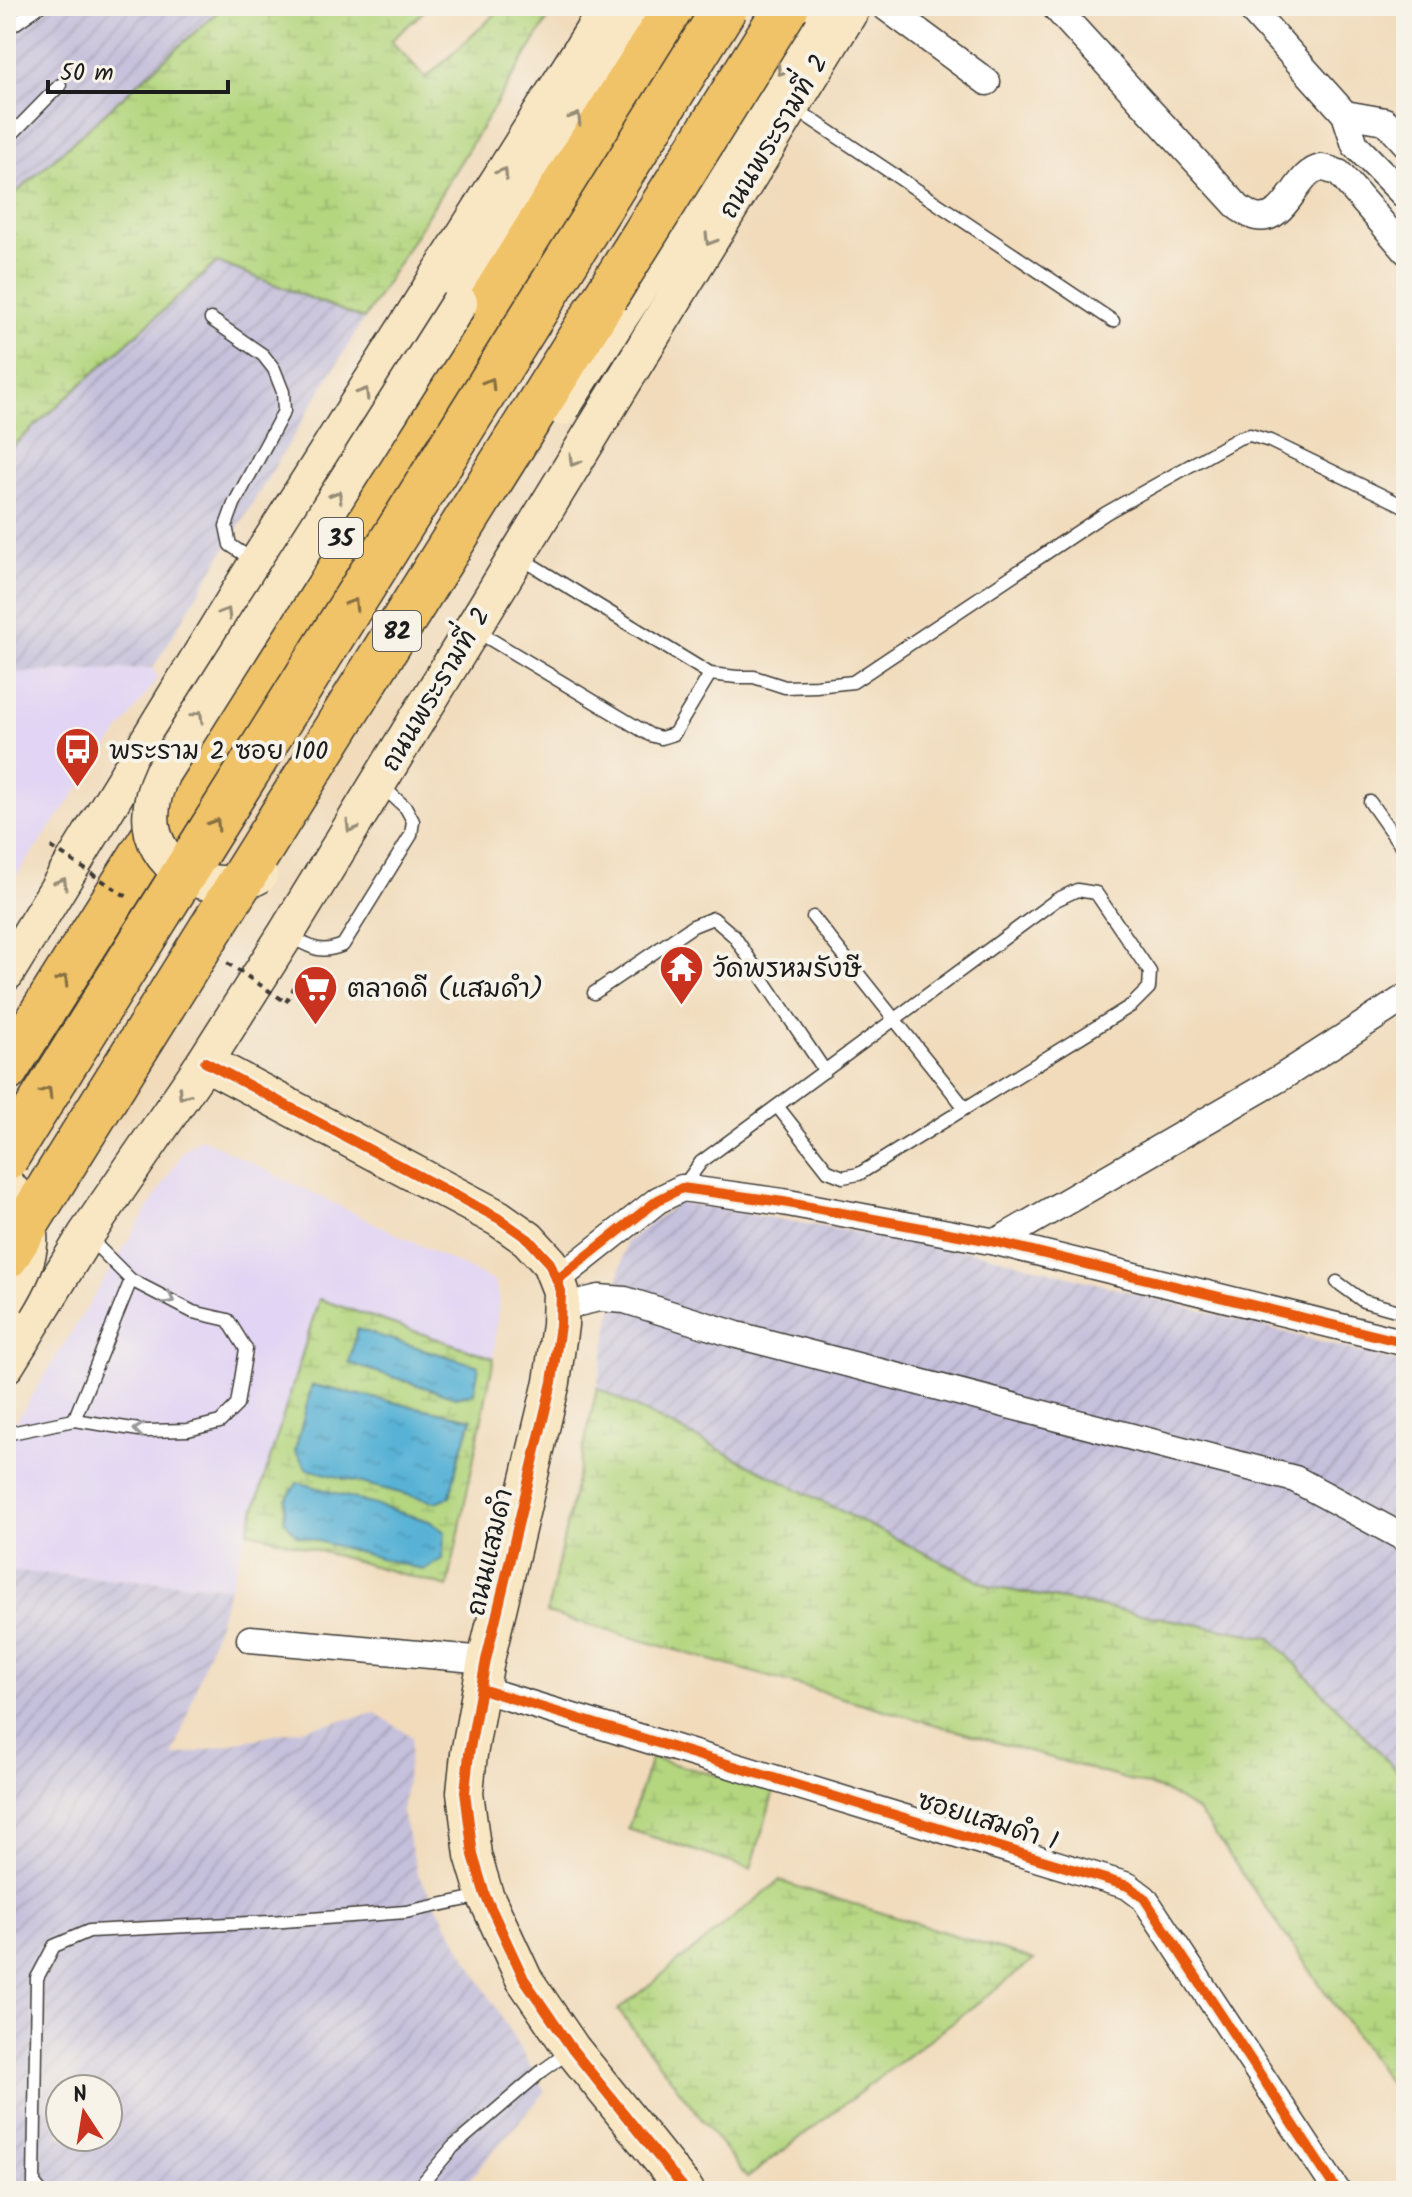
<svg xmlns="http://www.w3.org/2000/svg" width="1412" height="2197" viewBox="0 0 1412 2197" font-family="Kalam,'Playpen Sans Thai',sans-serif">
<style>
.built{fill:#e1d4f4}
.industrial{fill:url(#industrial-furrows);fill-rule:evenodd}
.wetland{fill:url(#wetland-marsh);stroke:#68794e;stroke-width:2;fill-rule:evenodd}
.water{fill:url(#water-ripples);stroke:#3a6779;stroke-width:2}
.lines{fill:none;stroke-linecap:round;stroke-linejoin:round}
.lane-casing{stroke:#3c3934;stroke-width:15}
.street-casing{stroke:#3c3934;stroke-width:29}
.secondary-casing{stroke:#3c3934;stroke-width:39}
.highway-casing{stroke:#3c3934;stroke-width:47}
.path{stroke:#3c3934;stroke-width:4;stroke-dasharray:6 6;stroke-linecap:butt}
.lane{stroke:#fff;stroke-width:12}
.street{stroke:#fff;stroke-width:26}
.secondary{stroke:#f9e7c3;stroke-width:36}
.highway{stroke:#f0c369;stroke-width:44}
.secondary-bridge-casing{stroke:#3c3934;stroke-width:39;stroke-linecap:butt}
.highway-bridge-casing{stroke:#3c3934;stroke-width:47;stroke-linecap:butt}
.path-bridge{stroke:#3c3934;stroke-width:4;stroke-dasharray:6 6;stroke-linecap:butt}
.secondary-bridge{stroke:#f9e7c3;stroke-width:36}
.highway-bridge{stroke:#f0c369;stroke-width:44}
.cycleway-casing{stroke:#f7f3e8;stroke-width:15}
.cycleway{stroke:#e8590c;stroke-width:10}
.oneway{stroke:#968c78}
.oneway2{stroke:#867042}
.oneway3{stroke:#999}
.labels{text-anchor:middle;stroke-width:8;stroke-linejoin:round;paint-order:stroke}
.shield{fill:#f7f3e8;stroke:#5e5c59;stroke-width:2}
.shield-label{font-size:24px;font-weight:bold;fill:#1c1c1c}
.street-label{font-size:26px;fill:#1c1c1c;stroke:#f7f3e8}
.poi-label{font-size:26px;fill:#1c1c1c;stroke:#f7f3e8;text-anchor:start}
</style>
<defs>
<pattern id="industrial-furrows" width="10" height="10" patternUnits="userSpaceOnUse" patternTransform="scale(2)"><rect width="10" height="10" fill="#c5c0db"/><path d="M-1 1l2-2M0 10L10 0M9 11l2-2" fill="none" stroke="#a9a4bb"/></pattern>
<pattern id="wetland-marsh" width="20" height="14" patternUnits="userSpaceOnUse" patternTransform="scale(2)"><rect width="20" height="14" fill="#b4d67f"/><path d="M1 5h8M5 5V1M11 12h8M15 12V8" fill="none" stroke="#9ab76d"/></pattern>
<pattern id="water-ripples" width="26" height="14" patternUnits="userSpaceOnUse" patternTransform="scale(2)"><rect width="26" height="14" fill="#58b2d6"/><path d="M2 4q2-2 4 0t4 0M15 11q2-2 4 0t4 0" fill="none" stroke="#4c98b7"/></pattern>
</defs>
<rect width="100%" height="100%" fill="#f7f3e8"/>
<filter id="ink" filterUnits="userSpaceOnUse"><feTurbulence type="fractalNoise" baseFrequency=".0125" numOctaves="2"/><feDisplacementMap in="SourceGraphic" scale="16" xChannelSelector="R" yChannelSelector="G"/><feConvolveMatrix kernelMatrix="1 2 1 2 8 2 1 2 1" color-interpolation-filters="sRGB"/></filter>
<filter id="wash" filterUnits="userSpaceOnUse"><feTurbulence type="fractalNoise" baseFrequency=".006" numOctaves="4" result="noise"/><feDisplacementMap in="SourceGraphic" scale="32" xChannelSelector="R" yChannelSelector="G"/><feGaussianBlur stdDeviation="1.8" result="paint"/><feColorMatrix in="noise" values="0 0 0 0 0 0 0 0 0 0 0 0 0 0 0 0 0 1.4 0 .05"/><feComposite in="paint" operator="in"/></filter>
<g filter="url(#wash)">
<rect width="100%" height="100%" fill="#f1dbbb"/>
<g class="built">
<polygon points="153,668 158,678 6,890 6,673"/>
<polygon points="201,1138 495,1282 499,1298 494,1358 319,1299 230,1587 6,1571 6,1438 185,1149"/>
</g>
<g class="industrial">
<polygon points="6,6 224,6 6,202"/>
<polygon points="217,262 364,319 153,668 6,673 6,452"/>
<polygon points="679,1202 984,1254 1406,1364 1406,1780 1271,1638 992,1587 597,1388 626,1242"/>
<path d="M6 1571 230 1587 173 1757 376 1713 412 1737 402 1813 418 1874 545 2092 459 2191H6ZM60 2089H108V2137H60Z"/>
</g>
<g class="wetland">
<polygon points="224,6 422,6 426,9 391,41 426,78 504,6 556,6 364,319 217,262 6,452 6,202"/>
<path d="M319 1299 494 1358 448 1587 248 1531ZM313 1385 472 1419 459 1457Z"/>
<polygon points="597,1388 992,1587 1271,1638 1406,1780 1406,2107 1199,1812 1163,1790 547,1613"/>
<polygon points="651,1758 774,1791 751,1869 628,1829"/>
<polygon points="779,1881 1034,1960 747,2178 618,2010"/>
</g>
<g class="water">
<polygon points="357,1329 479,1366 474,1393 455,1397 349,1363"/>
<polygon points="312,1385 472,1419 459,1457 450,1497 435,1502 307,1469 295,1451"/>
<polygon points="298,1482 429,1521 445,1532 442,1559 423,1570 296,1535 284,1519 286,1499"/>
</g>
</g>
<g filter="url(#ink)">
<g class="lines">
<defs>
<g id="lane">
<polyline points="6,30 40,6"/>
<polyline points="793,107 1113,321"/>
<polyline points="6,140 60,85"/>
<polyline points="211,319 263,355 274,369 283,392 284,411 234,504 226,526 230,545 254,561"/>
<polyline points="519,557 710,674 737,677 754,677 785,687 816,686 853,682 1106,513 1239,438 1250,435 1270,441 1406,507"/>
<polyline points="475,630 650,735 661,738 674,734 710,674"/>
<polyline points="1370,802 1406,853"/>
<polyline points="813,917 965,1108"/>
<path d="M288 935C310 947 319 955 343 945L411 835 413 821 406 808 382 786"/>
<polyline points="594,993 693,926 713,918 734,936 825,1071"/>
<polyline points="682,1188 701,1162 1056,900 1077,890 1096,893 1150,972 1149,988 1132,1005 859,1174 843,1177 828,1171 777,1106"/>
<polyline points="1337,1282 1363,1301 1399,1311"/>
<polyline points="74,1420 131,1280"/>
<polyline points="6,1434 74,1420 146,1431 188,1430 220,1422 237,1405 246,1349 228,1320 193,1312 131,1280 88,1237"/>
<polyline points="40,2191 34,2184 37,1978 54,1946 89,1931 270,1922 406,1912 482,1896"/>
<polyline points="408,2191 420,2186 453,2147 542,2071 570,2051"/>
</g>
<g id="street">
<polyline points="884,6 987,82"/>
<path d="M1054 6 1239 208C1244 211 1250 216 1256 217 1288 223 1295 172 1321 168 1327 168 1333 171 1339 173L1406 251"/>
<polyline points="1248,6 1345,114 1355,145 1406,197"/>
<polyline points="1345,114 1385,121 1406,144"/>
<polyline points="996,1242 1282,1077 1406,997"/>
<polyline points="557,1280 658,1200 682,1188 783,1202 996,1242 1406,1343"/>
<polyline points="561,1307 599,1298 625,1300 737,1335 1295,1479 1406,1539"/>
<polyline points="250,1639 486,1660"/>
<polyline points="481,1689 1128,1886 1144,1898 1337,2191"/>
</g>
<g id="secondary">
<polyline points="459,303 647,6"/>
<polyline points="615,324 826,6"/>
<polyline points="6,973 257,563 609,6"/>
<polyline points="205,1062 498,1218 528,1239 550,1263 561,1291 560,1325 552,1382 486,1660 469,1754 465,1792 473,1855 485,1895 524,1979 572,2049 686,2191"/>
<polyline points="6,1365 86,1235 205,1062 286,934 853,6"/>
</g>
<polyline id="highway" points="6,1070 677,6"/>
</defs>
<use href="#lane" class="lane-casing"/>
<use href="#street" class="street-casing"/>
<use href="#secondary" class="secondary-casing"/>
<use href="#highway" class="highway-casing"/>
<polyline class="path" points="286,1002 294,989 288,985"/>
<use href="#lane" class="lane"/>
<use href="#street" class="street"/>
<use href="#secondary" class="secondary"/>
<use href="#highway" class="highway"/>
<defs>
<g id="secondary-bridge">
<polyline points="562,407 615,324"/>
<path d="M259 875C220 897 165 877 153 833 148 811 153 792 162 773L459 303"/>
<path d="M6 1184C41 1227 33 1257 6 1301"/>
</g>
<g id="highway-bridge">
<polyline points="6,1158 726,6"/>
<polyline points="6,1257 787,6"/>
</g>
</defs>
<use href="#secondary-bridge" class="secondary-bridge-casing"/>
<use href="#highway-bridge" class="highway-bridge-casing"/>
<g class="path-bridge">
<polyline points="51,847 129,898"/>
<polyline points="227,963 286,1002"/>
</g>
<use href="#secondary-bridge" class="secondary-bridge"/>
<use href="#highway-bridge" class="highway-bridge"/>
<defs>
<g id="cycleway">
<polyline points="205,1062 498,1218 528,1239 550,1263 561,1291 560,1325 552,1382 486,1660 469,1754 465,1792 473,1855 485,1895 524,1979 572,2049 686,2191"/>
<polyline points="557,1280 658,1200 682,1188 783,1202 996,1242 1406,1343"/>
<polyline points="481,1689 1128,1886 1144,1898 1337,2191"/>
</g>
</defs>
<use href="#cycleway" class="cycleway-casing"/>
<use href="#cycleway" class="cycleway"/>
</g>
<defs><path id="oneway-chevron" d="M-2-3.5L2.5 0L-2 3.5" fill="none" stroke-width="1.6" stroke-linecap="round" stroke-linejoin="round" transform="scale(2)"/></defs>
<g class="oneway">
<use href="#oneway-chevron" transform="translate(782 70) rotate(123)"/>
<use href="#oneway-chevron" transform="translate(576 118) rotate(-58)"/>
<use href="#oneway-chevron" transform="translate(503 173) rotate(-58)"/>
<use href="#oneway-chevron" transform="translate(710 240) rotate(121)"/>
<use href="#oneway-chevron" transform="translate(364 393) rotate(-58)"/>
<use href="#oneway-chevron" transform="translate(574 461) rotate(121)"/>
<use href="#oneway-chevron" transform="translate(337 496) rotate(-58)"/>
<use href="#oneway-chevron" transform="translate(226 613) rotate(-59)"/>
<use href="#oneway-chevron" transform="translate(198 716) rotate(-58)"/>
<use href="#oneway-chevron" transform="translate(351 827) rotate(121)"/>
<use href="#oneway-chevron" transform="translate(62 883) rotate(-59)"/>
<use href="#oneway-chevron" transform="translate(183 1094) rotate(124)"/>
</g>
<g class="oneway2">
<use href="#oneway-chevron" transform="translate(490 383) rotate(-58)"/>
<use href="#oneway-chevron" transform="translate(353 604) rotate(-58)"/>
<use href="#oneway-chevron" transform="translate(215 824) rotate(-58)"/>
<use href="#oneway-chevron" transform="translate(63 980) rotate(-58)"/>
<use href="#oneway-chevron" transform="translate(47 1092) rotate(-58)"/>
</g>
<g class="oneway3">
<use href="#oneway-chevron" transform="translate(169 1299) rotate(27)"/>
<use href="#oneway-chevron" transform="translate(139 1430) rotate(-174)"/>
</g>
</g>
<defs>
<symbol id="bus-pin" viewBox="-11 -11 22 30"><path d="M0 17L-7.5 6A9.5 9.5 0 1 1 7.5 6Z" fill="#c8321e" stroke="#f7f3e8"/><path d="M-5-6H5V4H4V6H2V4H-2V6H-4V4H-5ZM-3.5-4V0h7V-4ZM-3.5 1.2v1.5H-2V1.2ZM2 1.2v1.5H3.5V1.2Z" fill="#fff"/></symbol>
<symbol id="temple-pin" viewBox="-11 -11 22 30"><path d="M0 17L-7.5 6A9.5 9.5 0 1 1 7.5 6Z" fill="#c8321e" stroke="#f7f3e8"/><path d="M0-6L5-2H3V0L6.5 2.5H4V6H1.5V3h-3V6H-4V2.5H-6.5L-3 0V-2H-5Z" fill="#fff"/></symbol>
<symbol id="supermarket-pin" viewBox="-11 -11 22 30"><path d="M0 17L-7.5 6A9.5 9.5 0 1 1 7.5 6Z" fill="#c8321e" stroke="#f7f3e8"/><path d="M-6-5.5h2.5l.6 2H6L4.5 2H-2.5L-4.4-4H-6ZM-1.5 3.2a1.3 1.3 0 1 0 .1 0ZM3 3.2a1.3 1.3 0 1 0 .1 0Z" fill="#fff"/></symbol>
</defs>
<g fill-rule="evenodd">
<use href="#bus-pin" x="52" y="724" width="51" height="69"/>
<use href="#temple-pin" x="656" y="942" width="51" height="69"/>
<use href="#supermarket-pin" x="290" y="962" width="51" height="69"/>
</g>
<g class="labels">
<g class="shield">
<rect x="319" y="518" width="44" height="40" rx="6"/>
<rect x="373" y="611" width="48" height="40" rx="6"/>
</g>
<g class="shield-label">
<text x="341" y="546">35</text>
<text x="397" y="639">82</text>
</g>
<g class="street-label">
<text transform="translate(773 136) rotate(-59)" y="9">ถนนพระรามที่ 2</text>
<text transform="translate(435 689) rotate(-59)" y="9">ถนนพระรามที่ 2</text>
<text transform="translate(489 1552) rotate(-77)" y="9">ถนนแสมดำ</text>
<text transform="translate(988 1820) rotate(17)" y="9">ซอยแสมดำ 1</text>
</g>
<g class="poi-label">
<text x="109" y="759">พระราม 2 ซอย 100</text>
<text x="713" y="977">วัดพรหมรังษี</text>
<text x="347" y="997">ตลาดดี (แสมดำ)</text>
</g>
</g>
<rect width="1412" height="2197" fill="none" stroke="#f7f3e8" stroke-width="32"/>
<g transform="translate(84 2113) rotate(348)"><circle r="38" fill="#f7f3e8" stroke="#9f9d96" stroke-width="2"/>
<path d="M0-6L14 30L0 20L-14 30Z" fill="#c8321e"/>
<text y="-12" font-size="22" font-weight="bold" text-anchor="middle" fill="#1c1c1c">N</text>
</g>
<path d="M48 80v12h180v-12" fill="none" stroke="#1c1c1c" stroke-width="4"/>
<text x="60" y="80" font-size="24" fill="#1c1c1c" stroke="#f7f3e8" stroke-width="6" paint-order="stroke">50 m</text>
</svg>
